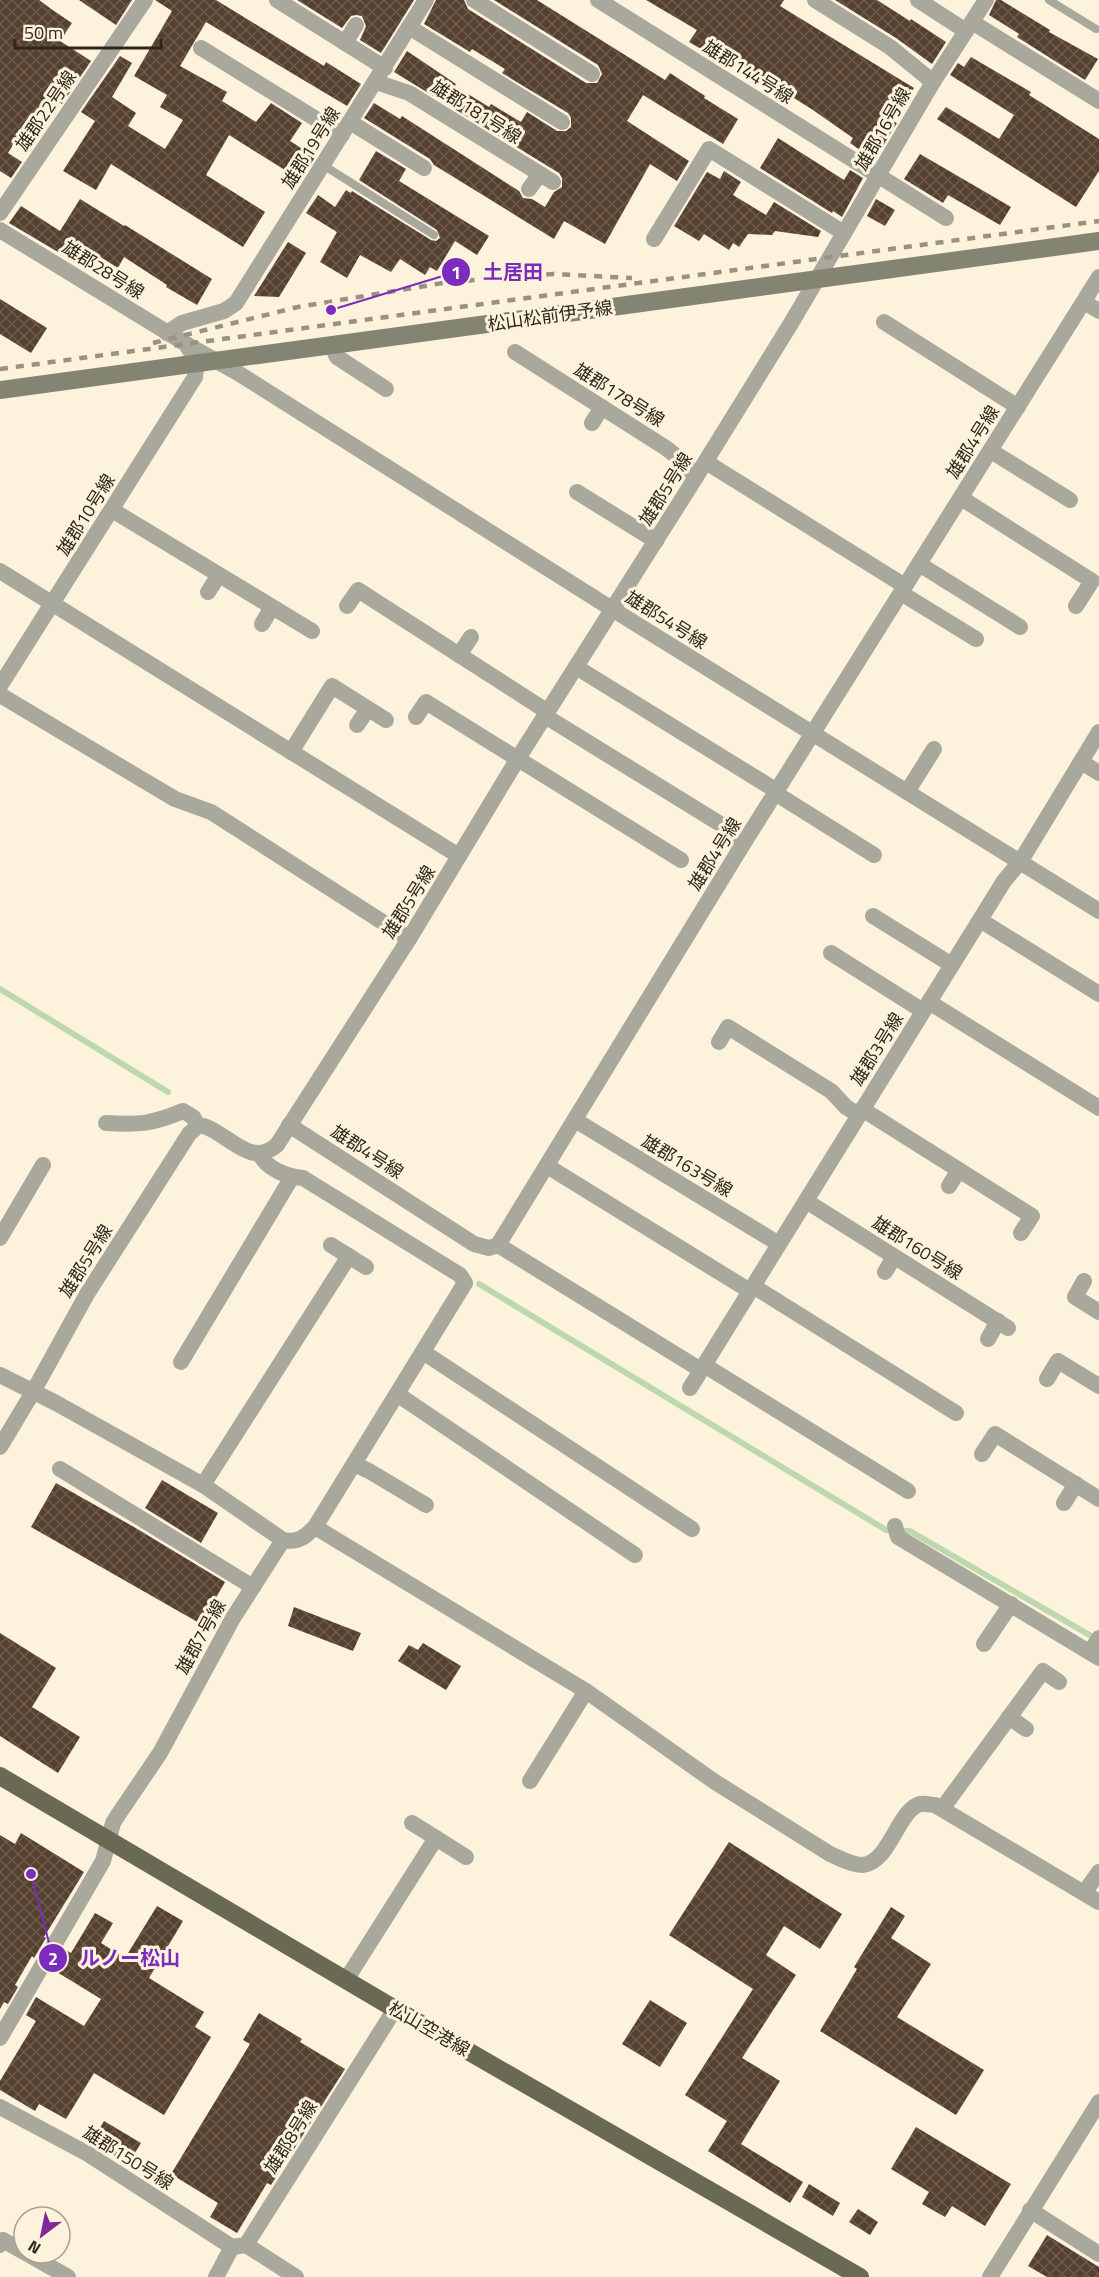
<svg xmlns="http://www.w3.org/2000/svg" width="1099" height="2277" viewBox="0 0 1099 2277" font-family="'Titillium Web','Noto Sans JP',sans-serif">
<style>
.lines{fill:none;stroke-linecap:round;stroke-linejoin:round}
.stream{stroke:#bed8ae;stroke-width:6}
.building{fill:url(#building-cross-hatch)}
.lane{stroke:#a8a89c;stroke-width:8}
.street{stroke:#a8a89c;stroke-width:16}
.secondary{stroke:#838472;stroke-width:18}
.primary{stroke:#6a6a54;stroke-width:18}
.rail{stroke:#9a9281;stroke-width:4.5;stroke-dasharray:8 8;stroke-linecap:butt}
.labels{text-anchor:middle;stroke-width:6;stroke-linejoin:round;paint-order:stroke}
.street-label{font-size:18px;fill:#2d281d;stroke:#fdf2dc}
.leader{fill:none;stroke:#7b2cbf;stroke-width:2}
.callout-dot{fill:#7b2cbf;stroke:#fdf2dc;stroke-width:2}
.mark-label{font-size:18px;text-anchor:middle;font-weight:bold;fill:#fff}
.callout-label{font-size:20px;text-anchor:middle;font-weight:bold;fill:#7b2cbf;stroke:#fdf2dc;stroke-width:6;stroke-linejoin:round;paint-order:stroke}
</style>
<defs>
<pattern id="building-cross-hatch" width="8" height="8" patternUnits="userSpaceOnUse" patternTransform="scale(1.5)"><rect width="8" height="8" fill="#564131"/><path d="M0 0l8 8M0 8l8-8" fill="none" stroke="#6b5a4d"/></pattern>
</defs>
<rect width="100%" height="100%" fill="#fdf2dc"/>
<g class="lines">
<g class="stream">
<polyline points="0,989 168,1092"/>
<polyline points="479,1284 886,1530 910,1531 1098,1640"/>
</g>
</g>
<g class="building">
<polygon points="0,0 39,0 54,11 72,23 60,41 91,61 62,104 48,95 34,116 32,114 8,153 22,162 11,178 0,171"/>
<polygon points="79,0 132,0 116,25"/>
<polygon points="155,0 216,0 324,66 326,62 361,84 347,106 206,22 180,66 227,92 222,101 256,122 271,103 302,123 290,141 315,157 301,180 229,135 206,175 265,212 243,247 111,164 96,190 63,171 95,121 81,112 120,56 132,63 112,97 136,113 128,126 165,149 183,120 160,107 167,95 134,76 172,11"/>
<polygon points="297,0 414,0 381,53 360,40 366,26 362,16 356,15 351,16 342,28"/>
<polygon points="436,0 464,0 468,9 586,83 597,83 602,74 598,65 494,0 537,0 665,80 670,73 705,96 704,98 738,119 723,144 643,95 627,121 689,161 677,181 650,164 605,244 564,221 554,239 434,165 430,159 364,118 374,103 400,119 402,116 519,191 523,198 532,199 545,207 554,192 562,187 562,178 559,173 394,72 407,51 456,84 455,86 489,107 491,104 521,122 527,112 557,131 566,131 571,127 571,118 568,113 502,73 505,69 472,49 470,52 424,24"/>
<polygon points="646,0 784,0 780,6 914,88 894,122 897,123 874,160 850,143 853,138 813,110 786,93 785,96 711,49 708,53 689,42 697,30"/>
<polygon points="835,0 877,0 910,21 911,19 946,42 932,64 896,38"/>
<polygon points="996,0 1001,0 1050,30 1049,32 1098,59 1085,80 1017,37 1019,34 989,15"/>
<polygon points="971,57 1031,92 1029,95 1099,139 1099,171 1076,207 937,119 946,107 999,139 1014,115 950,75 958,63 964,67"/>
<polygon points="778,138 844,180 850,170 863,178 842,217 833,211 832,213 760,168"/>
<polygon points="376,151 406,169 399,181 489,236 477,255 455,241 437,271 430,267 425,275 400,259 391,272 360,255 347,278 320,262 337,232 306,213 318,195 335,207 346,190 351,193 352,191 431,240 436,241 440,238 437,230 359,180"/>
<polygon points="920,154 1011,207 1000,225 948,195 943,203 904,179"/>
<polygon points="724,171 741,182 733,195 766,215 774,202 821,231 818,237 775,231 772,235 748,234 739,247 733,243 729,250 704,234 699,241 674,226 707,172 720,179"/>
<polygon points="80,199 124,226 125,225 212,279 197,305 166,287 167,285 124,257 118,268 99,256 90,271 9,223 21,206 60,231"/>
<polygon points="876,199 895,210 885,226 867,216"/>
<polygon points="288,242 306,253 279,297 254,296"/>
<polygon points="0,299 47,328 31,353 0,334"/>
<polygon points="162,1480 218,1513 201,1543 145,1508"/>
<polygon points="56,1483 134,1527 225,1582 201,1624 31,1527"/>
<polygon points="294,1607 361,1633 353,1651 288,1626"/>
<polygon points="0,1633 56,1668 32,1707 80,1737 58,1773 0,1736"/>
<polygon points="423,1643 461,1666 446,1690 398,1661 409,1645 418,1650"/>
<polygon points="21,1833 84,1872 44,1937 46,1938 34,1958 32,1956 15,1985 18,1987 8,2004 4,2002 0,2009 0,1835 15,1844"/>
<polygon points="729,1842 842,1914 820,1949 784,1926 766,1955 796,1975 742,2058 780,2081 741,2144 803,2182 790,2203 708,2151 727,2121 685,2095 753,1989 669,1935"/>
<polygon points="157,1906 183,1921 149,1978 204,2012 195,2027 211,2037 164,2115 94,2073 66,2119 39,2104 35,2111 0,2090 0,2081 36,2021 26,2015 36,1997 84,2026 101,1999 52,1969 64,1949 71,1953 95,1913 113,1923 101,1943 125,1958"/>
<polygon points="891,1907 905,1916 891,1938 931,1964 897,2017 984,2070 956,2115 820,2031 857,1969 854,1967"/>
<polygon points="650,2000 687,2023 660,2067 622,2044"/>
<polygon points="259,2013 302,2039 300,2042 345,2069 271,2185 267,2183 237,2233 210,2217 218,2203 171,2174 250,2044 243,2040"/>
<polygon points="104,2121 141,2143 128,2164 92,2142"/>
<polygon points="916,2127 1011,2184 985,2226 952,2206 945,2217 922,2204 929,2192 891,2169"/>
<polygon points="809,2184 840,2203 833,2216 802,2197"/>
<polygon points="858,2209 878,2222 870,2235 849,2222"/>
<polygon points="1047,2235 1099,2267 1099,2277 1047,2277 1028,2266"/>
</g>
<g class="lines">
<g class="lane">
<polyline points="1049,0 1096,29"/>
<polyline points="323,165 434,235"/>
</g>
<g class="street">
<polyline points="277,0 385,68"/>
<polyline points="474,0 592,74"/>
<polyline points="598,0 946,218"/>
<polyline points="815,0 890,47 933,82"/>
<polyline points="918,0 966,31"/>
<polyline points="972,22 1099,101"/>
<polyline points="409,27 562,122"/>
<polyline points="345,43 356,25"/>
<polyline points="201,48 342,135"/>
<polyline points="376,82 409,93 553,182"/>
<polyline points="350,122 424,168"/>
<polyline points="529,189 540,174"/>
<polyline points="0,213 145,0"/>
<polyline points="0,230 186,344 197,362 195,377 0,686"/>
<polyline points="654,239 709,149 844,233"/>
<polyline points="1084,302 1099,311"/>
<polyline points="884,322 1018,407"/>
<polyline points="167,333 182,323 224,311 236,303 426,0"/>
<polyline points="186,344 238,373 612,609 1099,911"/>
<polyline points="331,345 337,357 386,389"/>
<polyline points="515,352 666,448 681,460 696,477"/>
<polyline points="592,423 602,407"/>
<polyline points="991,451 1070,500"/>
<polyline points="706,462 905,586"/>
<polyline points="577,492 656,541"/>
<polyline points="961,498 1092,581 1076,606"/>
<polyline points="112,510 312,631"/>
<polyline points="919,564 1020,627"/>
<polyline points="0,571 459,856"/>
<polyline points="208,592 219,575"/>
<polyline points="901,593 976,639"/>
<polyline points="347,606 358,590 548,712"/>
<polyline points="262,624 272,607"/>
<polyline points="459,655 471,637"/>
<polyline points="576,667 777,791"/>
<polyline points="0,695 175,799 211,812 409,939"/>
<polyline points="545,716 722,825 740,849"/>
<polyline points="416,717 426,702 681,860"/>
<polyline points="357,725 368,709"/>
<polyline points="291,752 332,686 386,720"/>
<polyline points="1081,762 1099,773"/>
<polyline points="907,792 934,749"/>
<polyline points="775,793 874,855"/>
<polyline points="873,916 952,965"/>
<polyline points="980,920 1099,994"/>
<polyline points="831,953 923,1011"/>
<polyline points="929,1002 1099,1108"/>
<polyline points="719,1042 728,1027 831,1091 846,1107 859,1115"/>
<polyline points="862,1109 1032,1216 1021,1233"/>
<polyline points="575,1120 779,1244"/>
<path d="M106 1123C139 1125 152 1124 183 1111L193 1117 198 1126"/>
<polyline points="289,1125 474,1244 489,1248 498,1245 740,849 1099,277"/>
<polyline points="547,1166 750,1291"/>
<polyline points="949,1186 959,1170"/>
<polyline points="806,1201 1008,1328"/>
<polyline points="0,1238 43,1165"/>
<polyline points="331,1245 366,1267"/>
<polyline points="498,1245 701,1370"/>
<polyline points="885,1272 894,1257"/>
<polyline points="1084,1281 1075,1297 1099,1312"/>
<polyline points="753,1286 956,1413"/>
<polyline points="988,1339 998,1321"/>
<polyline points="423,1352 692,1529"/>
<polyline points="181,1362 292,1177"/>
<polyline points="704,1365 908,1491"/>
<polyline points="0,1375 56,1403 203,1485 283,1540"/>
<polyline points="1047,1379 1058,1361 1099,1386"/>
<polyline points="690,1388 1004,881 1020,862 1099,732"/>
<polyline points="397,1394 635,1555"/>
<path d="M0 1447 33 1392 87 1294 189 1134 198 1126H204C230 1135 250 1168 277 1145L409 939 517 760 696 477 790 325 933 82 986 0"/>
<polyline points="982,1454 995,1434 1099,1499"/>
<polyline points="354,1464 369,1471 426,1505"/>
<polyline points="60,1469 253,1587"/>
<polyline points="203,1485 349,1256"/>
<polyline points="1064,1503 1076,1484"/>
<polyline points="895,1526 898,1537 1099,1658"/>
<path d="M315 1527 586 1691 715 1782 830 1854C839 1858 851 1865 862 1865 890 1863 897 1811 920 1804 924 1803 931 1805 935 1805L1099 1902"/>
<polyline points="984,1644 1011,1604"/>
<polyline points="1090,1652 1099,1638"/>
<polyline points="1009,1717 1026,1729"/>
<polyline points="530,1781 586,1691"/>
<polyline points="942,1809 1043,1671 1059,1682"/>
<polyline points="412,1823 466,1857"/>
<polyline points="1084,1893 1099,1872"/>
<polyline points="346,1980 436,1838"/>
<path d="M0 2038 103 1861 113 1823 118 1815 160 1753 233 1618 283 1540C298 1543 305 1537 315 1527L465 1283 460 1275 303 1178C288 1177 266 1169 260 1154"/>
<polyline points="0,2107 88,2154 232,2247"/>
<polyline points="1030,2210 1099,2254"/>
<polyline points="0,2245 3,2240 24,2252"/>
<polyline points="246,2245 296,2277"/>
<polyline points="26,2253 68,2277"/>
<polyline points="216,2277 232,2247 246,2245 395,2009"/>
<polyline points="990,2277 1099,2102"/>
</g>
<polyline class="secondary" points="0,390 1099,241"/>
<polyline class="primary" points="0,1776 395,2009 860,2277"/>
<g class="rail">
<polyline points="153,343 298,307 449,282 553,274 632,278"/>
<polyline points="0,369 1099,221"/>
</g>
</g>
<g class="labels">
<g class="street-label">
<text transform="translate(748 72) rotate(32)" y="6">雄郡144号線</text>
<text transform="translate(46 111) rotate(-56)" y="6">雄郡22号線</text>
<text transform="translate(476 112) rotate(32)" y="6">雄郡181号線</text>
<text transform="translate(883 129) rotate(-60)" y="6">雄郡16号線</text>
<text transform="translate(311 148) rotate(-58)" y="6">雄郡19号線</text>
<text transform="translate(103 270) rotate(32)" y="6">雄郡28号線</text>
<text transform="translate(550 316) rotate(-8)" y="6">松山松前伊予線</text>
<text transform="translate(619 395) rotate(32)" y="6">雄郡178号線</text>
<text transform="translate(973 442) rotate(-58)" y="6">雄郡4号線</text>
<text transform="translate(666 489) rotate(-58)" y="6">雄郡5号線</text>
<text transform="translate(86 515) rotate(-58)" y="6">雄郡10号線</text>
<text transform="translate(666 620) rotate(32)" y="6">雄郡54号線</text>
<text transform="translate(715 854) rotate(-58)" y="6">雄郡4号線</text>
<text transform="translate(409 902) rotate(-58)" y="6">雄郡5号線</text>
<text transform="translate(877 1049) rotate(-58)" y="6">雄郡3号線</text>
<text transform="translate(367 1152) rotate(33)" y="6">雄郡4号線</text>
<text transform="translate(687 1166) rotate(31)" y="6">雄郡163号線</text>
<text transform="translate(917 1248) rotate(32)" y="6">雄郡160号線</text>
<text transform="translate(86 1261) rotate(-58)" y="6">雄郡5号線</text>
<text transform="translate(201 1637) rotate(-61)" y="6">雄郡7号線</text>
<text transform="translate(429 2029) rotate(30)" y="6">松山空港線</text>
<text transform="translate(291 2137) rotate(-58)" y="6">雄郡8号線</text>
<text transform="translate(128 2158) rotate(32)" y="6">雄郡150号線</text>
</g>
</g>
<path class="leader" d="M331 310L456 272M31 1874L53 1958"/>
<g class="callout-dot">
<circle cx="331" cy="310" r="6"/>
<circle cx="31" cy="1874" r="6"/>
<circle cx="456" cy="272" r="15"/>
<circle cx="53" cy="1958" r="15"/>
</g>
<g class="mark-label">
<text x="456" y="279">1</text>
<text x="53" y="1965">2</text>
</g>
<g class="callout-label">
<text x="513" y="279">土居田</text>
<text x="130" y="1965">ルノー松山</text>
</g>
<g transform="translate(42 2235) rotate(212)"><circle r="28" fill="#fdf2dc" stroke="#aaa190" stroke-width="1.5"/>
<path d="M0-4.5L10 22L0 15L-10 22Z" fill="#7e2997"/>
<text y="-9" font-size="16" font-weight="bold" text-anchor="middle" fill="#2d281d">N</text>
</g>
<path d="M15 39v9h146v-9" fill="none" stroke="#2d281d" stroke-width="3"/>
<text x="24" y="39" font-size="18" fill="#2d281d" stroke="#fdf2dc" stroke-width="4.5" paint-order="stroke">50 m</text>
</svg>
